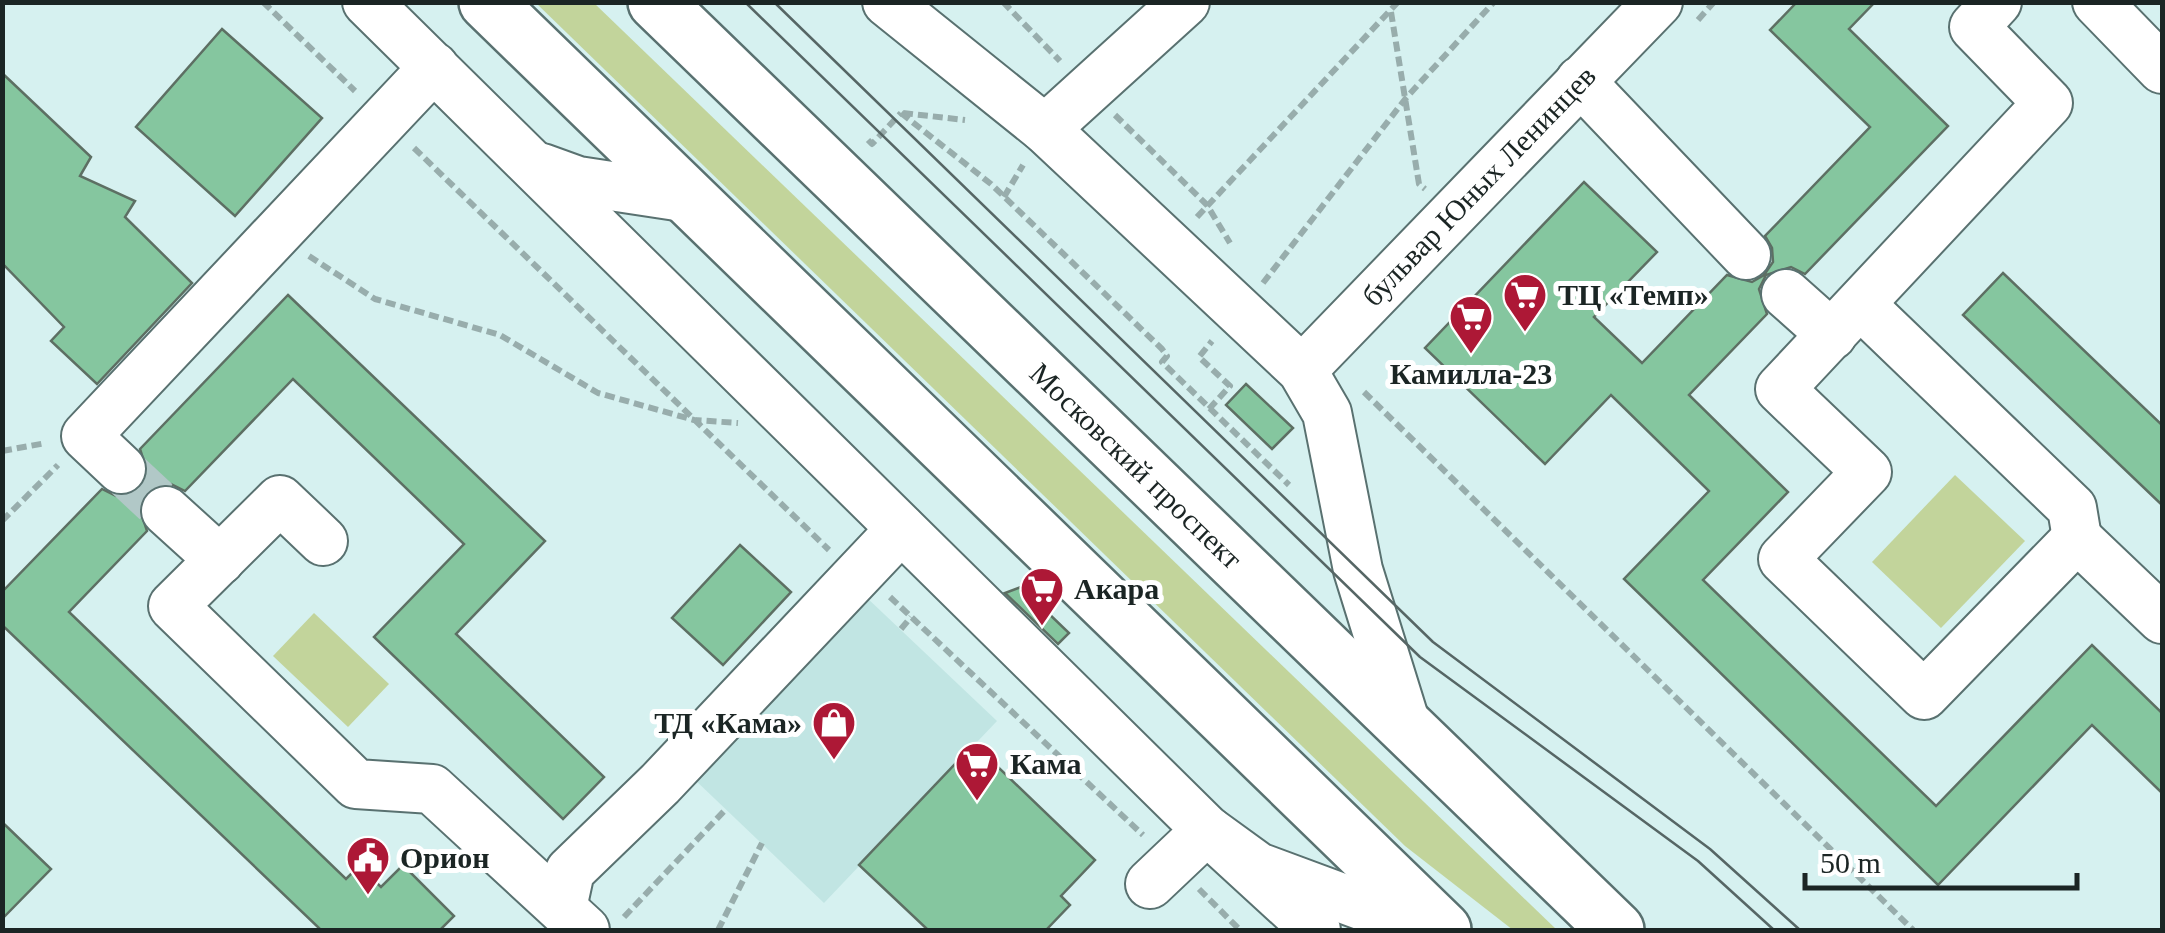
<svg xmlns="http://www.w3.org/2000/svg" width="2165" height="933" viewBox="0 0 2165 933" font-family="Georgia,serif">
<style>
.built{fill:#c1e5e3}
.green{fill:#c2d49b}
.building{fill:#85c69f;stroke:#5d6f63;stroke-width:2.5}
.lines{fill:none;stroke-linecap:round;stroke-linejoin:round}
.minor-tunnel{stroke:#b1c8c7;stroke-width:48;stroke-dasharray:48 24;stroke-linecap:butt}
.minor-casing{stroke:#597170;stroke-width:52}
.major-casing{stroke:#597170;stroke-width:60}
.path{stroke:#98adac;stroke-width:6;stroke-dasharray:10 5;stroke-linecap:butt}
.minor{stroke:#fff;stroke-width:48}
.major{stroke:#fff;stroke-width:55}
.tram{stroke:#566665;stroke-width:2.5}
.labels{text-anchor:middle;stroke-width:10;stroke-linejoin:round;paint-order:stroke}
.street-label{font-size:30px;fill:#1b2524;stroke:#fff}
.poi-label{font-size:30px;font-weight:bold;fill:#1b2524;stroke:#fff;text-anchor:start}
</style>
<rect width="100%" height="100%" fill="#d6f1f0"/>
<polygon class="built" points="865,596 997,721 824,903 693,778"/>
<g class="green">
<polygon points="536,3 594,3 1557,930 1513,930 1405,846"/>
<polygon points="1955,475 2025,541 1941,628 1872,562"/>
<polygon points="314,613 389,684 348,727 273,656"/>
</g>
<g class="building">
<polygon points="1797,2 1875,2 1849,29 1948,126 1805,274 1791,267 1766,275 1759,289 1767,314 1689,395 1788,492 1703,580 1936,806 2092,645 2162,713 2162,793 2092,725 1938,885 1624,579 1709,491 1611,395 1545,464 1425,348 1584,182 1657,252 1594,317 1642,363 1727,275 1752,282 1764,275 1773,262 1772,248 1765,236 1870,127 1770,30"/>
<polygon points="222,29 322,118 235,216 136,127"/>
<polygon points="2,73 91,157 80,176 135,201 125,217 192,283 97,384 51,341 64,327 2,263"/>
<polygon points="2003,273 2162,425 2162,505 1963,315"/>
<polygon points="288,295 545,541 456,634 604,777 563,819 374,637 464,544 293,379 185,491 171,484 146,492 139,506 147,531 69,612 346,879 359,866 381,887 403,865 454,916 440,930 321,930 2,625 2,592 102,489 116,496 140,488 148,474 140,449"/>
<polygon points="1246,384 1293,428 1272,449 1226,405"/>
<polygon points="740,545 791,592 723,665 672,618"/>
<polygon points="1021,587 1069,633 1058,644 1005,593"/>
<polygon points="974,744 1095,860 1061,896 1070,905 1046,930 928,930 859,865"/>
<polygon points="2,822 51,869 2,919"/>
</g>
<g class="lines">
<polyline class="minor-tunnel" points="121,469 166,511"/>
<defs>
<g id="minor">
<polyline points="367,2 1207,830 1258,867 1428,930"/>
<polyline points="887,2 1045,129 1302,370 1327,413 1358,570 1407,728"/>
<polyline points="1997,2 1974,27 2048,103 1780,389 1867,472 1783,559 1924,695 2077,538 2162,619"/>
<polyline points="2097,2 2162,69"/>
<polyline points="1580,81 1746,255"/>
<polyline points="1045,129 1185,2"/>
<polyline points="542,168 578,181 690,198"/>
<polyline points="1786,294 1832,335"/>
<polyline points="1861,305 2072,508 2077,538"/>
<polyline points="1302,370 1658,2"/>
<polyline points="121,469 86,436 434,67"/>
<polyline points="166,511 220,560"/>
<polyline points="323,541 280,500 173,606 356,784 432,789 585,930"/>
<polyline points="1150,884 1207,830 1316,930"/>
<polyline points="562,908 570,871 660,784 901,529"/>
</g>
<g id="major">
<polyline points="487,2 1443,930"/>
<polyline points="656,2 1616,930"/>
</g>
</defs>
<use href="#minor" class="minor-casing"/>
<use href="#major" class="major-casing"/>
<g class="path">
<polyline points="263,2 355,91"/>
<polyline points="1003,2 1060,61"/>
<polyline points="1391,12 1419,184 1425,189"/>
<polyline points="1698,20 1714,2"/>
<polyline points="901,113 991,184 1162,349 1167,356 1162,362 1289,485"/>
<polyline points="903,113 965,120"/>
<polyline points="1115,115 1207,205 1230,243"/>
<polyline points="868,140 872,144 901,113"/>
<polyline points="414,148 829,550"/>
<polyline points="1004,197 1023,165"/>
<polyline points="1197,217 1398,2"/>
<polyline points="309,256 375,299 500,335 598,393 694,420 738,423"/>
<polyline points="1263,283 1406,98 1494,2"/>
<polyline points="1364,392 1913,930"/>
<polyline points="1209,409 1230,386 1199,357 1212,341"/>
<polyline points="2,451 46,443"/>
<polyline points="2,521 58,465"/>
<polyline points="890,597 1143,835"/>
<polyline points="901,629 911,617"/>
<polyline points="1199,889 1240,930"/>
<polyline points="624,917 726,809"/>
<polyline points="718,930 762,843"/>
</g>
<use href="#minor" class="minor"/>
<use href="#major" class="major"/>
<g class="tram">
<polyline points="745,2 1420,657 1698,861 1774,930"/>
<polyline points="774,2 1433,642 1710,849 1800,930"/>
</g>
</g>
<defs>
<symbol id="supermarket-pin" viewBox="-11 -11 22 30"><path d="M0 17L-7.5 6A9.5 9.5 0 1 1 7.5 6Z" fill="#ad1836" stroke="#fff"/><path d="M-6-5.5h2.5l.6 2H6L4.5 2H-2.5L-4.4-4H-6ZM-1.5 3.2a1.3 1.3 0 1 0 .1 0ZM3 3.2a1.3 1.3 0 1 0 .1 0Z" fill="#fff"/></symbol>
<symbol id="shop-pin" viewBox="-11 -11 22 30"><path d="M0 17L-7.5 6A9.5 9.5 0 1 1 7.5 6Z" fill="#ad1836" stroke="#fff"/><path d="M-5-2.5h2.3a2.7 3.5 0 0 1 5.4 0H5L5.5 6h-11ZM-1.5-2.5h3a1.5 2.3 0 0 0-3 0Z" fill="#fff"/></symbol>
<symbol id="civic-pin" viewBox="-11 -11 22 30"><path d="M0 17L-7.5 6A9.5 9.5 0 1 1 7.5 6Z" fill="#ad1836" stroke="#fff"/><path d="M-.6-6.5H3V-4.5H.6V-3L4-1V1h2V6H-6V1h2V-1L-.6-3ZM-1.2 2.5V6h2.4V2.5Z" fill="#fff"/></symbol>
</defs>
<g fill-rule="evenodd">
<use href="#supermarket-pin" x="1500" y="270" width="50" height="68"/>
<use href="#supermarket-pin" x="1446" y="292" width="50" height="68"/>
<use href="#supermarket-pin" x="1017" y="564" width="50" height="68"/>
<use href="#shop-pin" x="809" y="698" width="50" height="68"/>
<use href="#supermarket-pin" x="952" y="739" width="50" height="68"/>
<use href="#civic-pin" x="343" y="833" width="50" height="68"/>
</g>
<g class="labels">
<g class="street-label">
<text transform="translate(1479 186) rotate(-46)" y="10">бульвар Юных Ленинцев</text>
<text transform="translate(1136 466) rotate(44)" y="10">Московский проспект</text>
</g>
<g class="poi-label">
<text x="1558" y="305">ТЦ «Темп»</text>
<text x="1471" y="384" text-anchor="middle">Камилла-23</text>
<text x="1074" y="599">Акара</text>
<text x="802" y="733" text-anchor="end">ТД «Кама»</text>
<text x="1010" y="774">Кама</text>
<text x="400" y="868">Орион</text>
</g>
</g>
<rect width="2165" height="933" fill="none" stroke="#1b2524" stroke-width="10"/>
<path d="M1805 873v15h272v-15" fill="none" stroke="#1b2524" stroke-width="5"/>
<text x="1820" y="873" font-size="30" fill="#1b2524" stroke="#ffffff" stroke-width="8" paint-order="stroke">50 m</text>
</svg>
